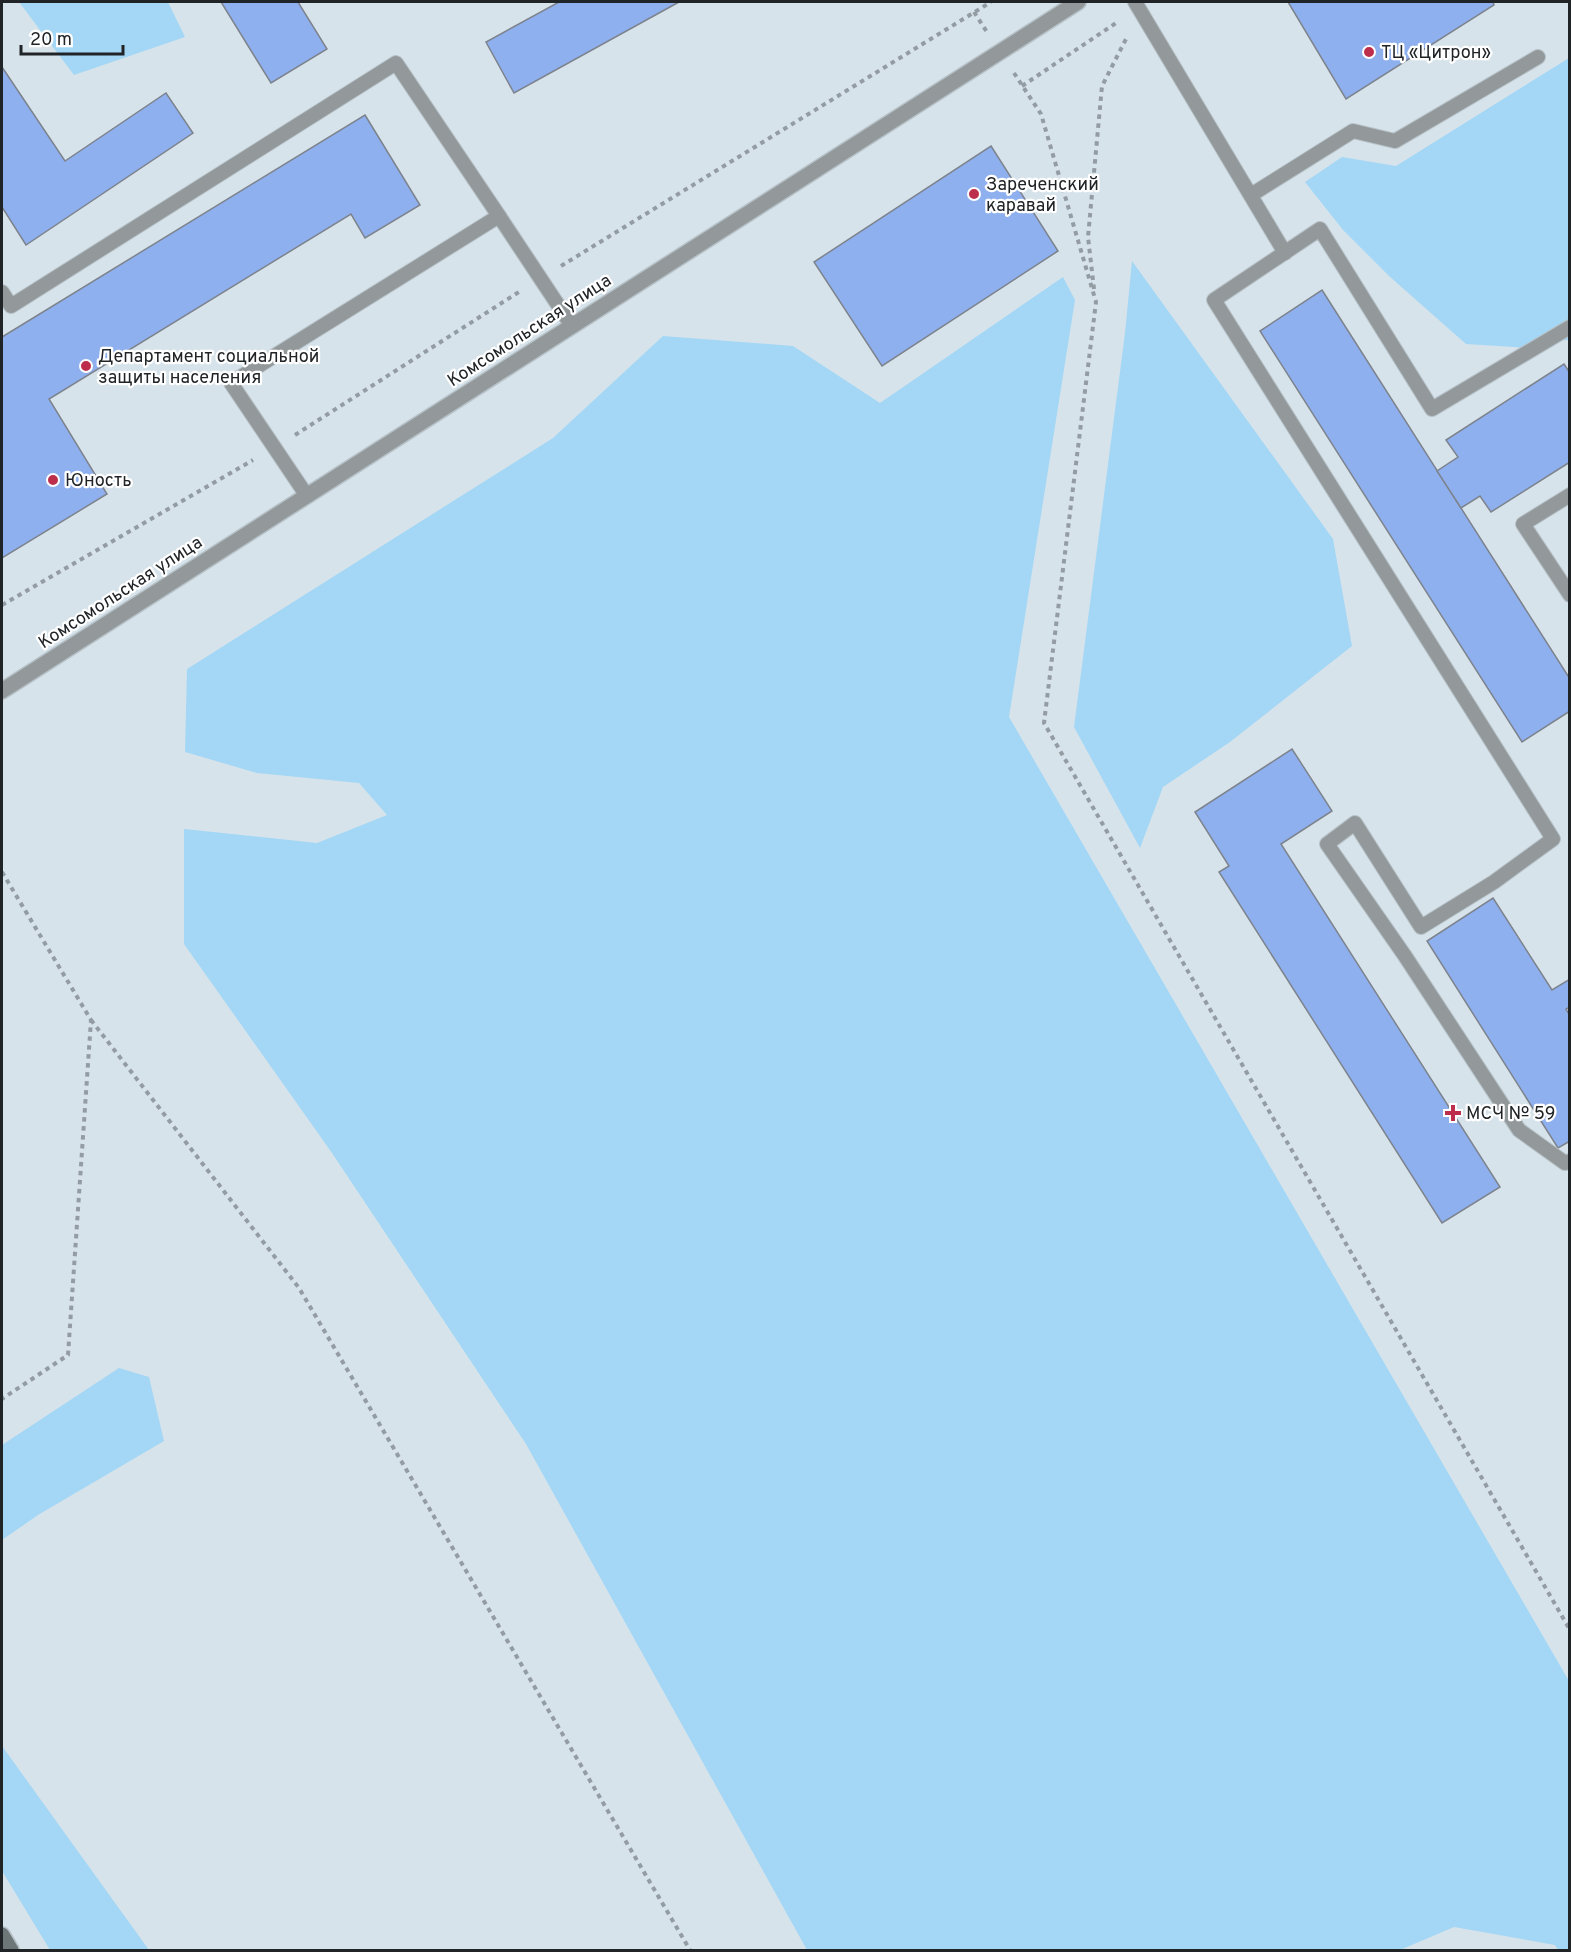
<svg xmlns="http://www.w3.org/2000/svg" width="1571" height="1952" viewBox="0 0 1571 1952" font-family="Overpass,sans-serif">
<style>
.green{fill:#a3d7f5}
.building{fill:#8fb0ee;stroke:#7d838d;stroke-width:1.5}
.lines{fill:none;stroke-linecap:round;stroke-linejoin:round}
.lane-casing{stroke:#b6c1c8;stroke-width:16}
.street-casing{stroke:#b6c1c8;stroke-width:18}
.secondary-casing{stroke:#b6c1c8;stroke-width:18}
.path{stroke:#939ca2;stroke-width:4;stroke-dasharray:4.5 4.5;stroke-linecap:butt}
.lane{stroke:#93999a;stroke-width:14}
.street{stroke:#93999a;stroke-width:15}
.secondary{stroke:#6d7778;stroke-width:15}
.poi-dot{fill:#bd2d4c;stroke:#fff;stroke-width:2}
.labels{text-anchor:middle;stroke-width:4.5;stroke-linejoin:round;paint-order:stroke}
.poi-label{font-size:18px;fill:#202427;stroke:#fff;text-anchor:start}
.street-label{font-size:18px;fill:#202427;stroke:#fff}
</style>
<rect width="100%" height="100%" fill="#d7e3eb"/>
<g class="green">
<polygon points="19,2 168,2 185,37 74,75"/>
<polygon points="1569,58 1569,340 1552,341 1530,348 1466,344 1389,276 1343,230 1305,182 1342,157 1396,166"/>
<polygon points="1132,261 1333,539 1352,646 1230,742 1163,787 1140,848 1074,727 1125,333"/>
<polygon points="1063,277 1075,300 1009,717 1569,1681 1569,1950 1558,1950 1555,1945 1454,1927 1400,1950 807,1950 526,1444 332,1153 184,944 184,829 317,843 387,815 359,783 257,773 185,752 187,669 553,438 663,336 793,346 880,403"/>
<polygon points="119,1368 149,1377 164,1441 38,1515 2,1540 2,1445"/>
<polygon points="2,1746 149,1950 50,1950 2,1871"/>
</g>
<g class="building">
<polygon points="221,2 298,2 327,49 271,83"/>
<polygon points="559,2 679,2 514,93 486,42"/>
<polygon points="1288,2 1493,2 1494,5 1346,99"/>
<polygon points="2,67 65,161 166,93 193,133 26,245 2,207"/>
<polygon points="365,115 420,205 365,238 351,214 49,399 107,494 2,558 2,337"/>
<polygon points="991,146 1058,251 882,366 814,262"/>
<polygon points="1322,290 1570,679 1570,711 1522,742 1260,331"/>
<polygon points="1564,364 1570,373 1570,462 1491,512 1480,496 1461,508 1437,471 1458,457 1446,440"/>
<polygon points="1292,749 1332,811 1281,844 1500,1187 1442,1223 1219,872 1229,866 1195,812"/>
<polygon points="1493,898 1552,990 1570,979 1570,1007 1566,1009 1570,1016 1570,1141 1558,1148 1427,941"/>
</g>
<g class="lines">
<defs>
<g id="lane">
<polyline points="1135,2 1285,253"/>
<polyline points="1251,195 1353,131 1395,141 1538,57"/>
<polyline points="2,292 11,306 396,63 499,216"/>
<polyline points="1570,327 1432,409 1320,229 1214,300 1553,839 1494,882 1421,927 1355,823 1327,844 1405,956 1519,1130 1565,1163 1570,1161"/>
<polyline points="1570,495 1523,524 1570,595"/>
<polyline points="307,496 231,383 499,216 572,326"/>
</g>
<polyline id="street" points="2,691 1078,2"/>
<polyline id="secondary" points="2,1935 11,1950"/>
</defs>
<use href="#lane" class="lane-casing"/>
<use href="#street" class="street-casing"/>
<use href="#secondary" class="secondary-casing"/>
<g class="path">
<polyline points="974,12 987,32"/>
<polyline points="1014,73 1041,114 1096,302 1044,723 1570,1630"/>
<polyline points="1022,86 1119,21"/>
<polyline points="561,266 991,2"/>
<polyline points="1094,289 1088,237 1102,86 1127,37"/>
<polyline points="295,435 522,290"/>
<polyline points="2,605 253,460"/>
<polyline points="2,872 91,1020 68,1355 2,1399"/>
<polyline points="91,1020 299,1288 690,1950"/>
</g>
<use href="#lane" class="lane"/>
<use href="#street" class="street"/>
<use href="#secondary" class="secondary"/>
</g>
<g class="poi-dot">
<circle cx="1369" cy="52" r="6"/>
<circle cx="974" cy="194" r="6"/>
<circle cx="86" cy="366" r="6"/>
<circle cx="53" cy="480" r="6"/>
<path d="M1450 1104h6v6h6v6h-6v6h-6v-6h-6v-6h6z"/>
</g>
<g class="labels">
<g class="poi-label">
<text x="1381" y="58">ТЦ «Цитрон»</text>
<text x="986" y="190">Зареченский<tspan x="986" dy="21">каравай</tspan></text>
<text x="98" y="362">Департамент социальной<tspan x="98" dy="21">защиты населения</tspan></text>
<text x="65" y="486">Юность</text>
<text x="1466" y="1119">МСЧ № 59</text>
</g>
<g class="street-label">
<text transform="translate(529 330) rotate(-33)" y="6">Комсомольская улица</text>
<text transform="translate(120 592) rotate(-33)" y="6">Комсомольская улица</text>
</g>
</g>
<rect width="1571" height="1952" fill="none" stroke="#202427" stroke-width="6"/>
<path d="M21 45v9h102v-9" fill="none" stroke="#202427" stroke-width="3"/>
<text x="30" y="45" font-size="18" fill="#202427" stroke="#ffffff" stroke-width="4.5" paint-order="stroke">20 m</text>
</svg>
